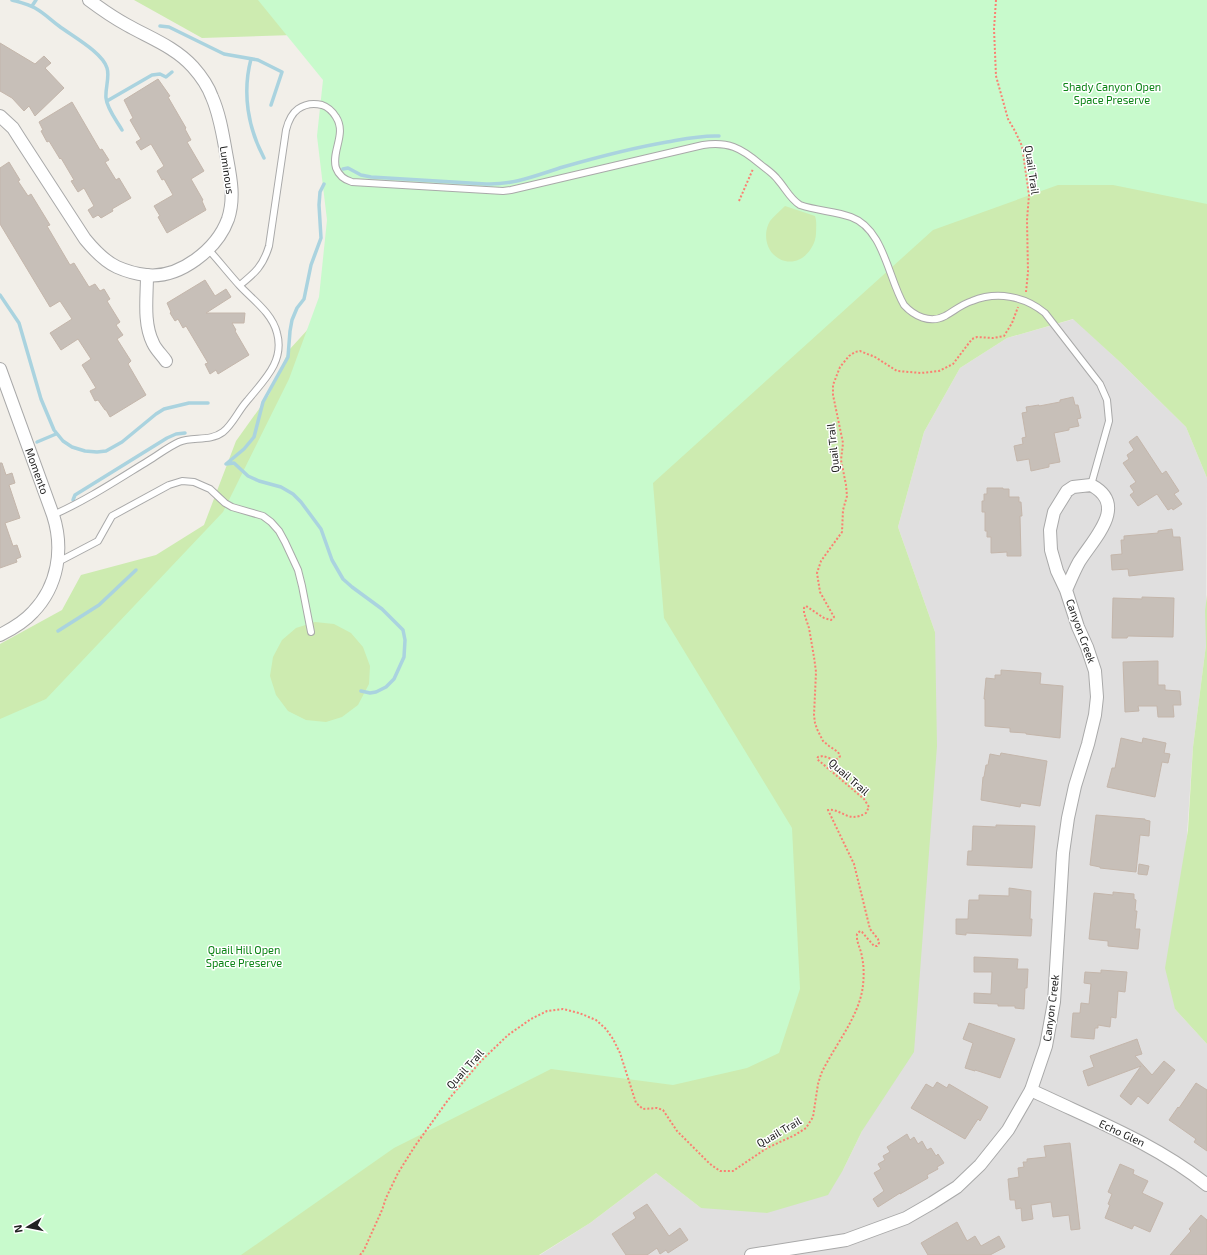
<svg xmlns="http://www.w3.org/2000/svg" width="1207" height="1255" viewBox="0 0 1207 1255" font-family="'Exo 2',sans-serif">
<style>
.residential{fill:#e0dfdf}
.grass{fill:#cdebb0}
.park{fill:#c8facc;fill-rule:evenodd}
.lines{fill:none;stroke-linecap:round;stroke-linejoin:round}
.stream{stroke:#aad3df;stroke-width:3.5}
.building{fill:#c7bfb8;stroke:#c4b6ab}
.lane-casing{stroke:#a9a9a9;stroke-width:8}
.street-casing{stroke:#a9a9a9;stroke-width:14}
.path{stroke:#fa8072;stroke-width:2;stroke-dasharray:2 2;stroke-linecap:butt}
.lane{stroke:#fff;stroke-width:6}
.street{stroke:#fff;stroke-width:12}
.labels{text-anchor:middle;stroke-width:3;stroke-linejoin:round;paint-order:stroke}
.park-label{font-size:11px;fill:#0c8416;stroke:#fff}
.street-label{font-size:11px;fill:#222;stroke:#fff}
</style>
<rect width="100%" height="100%" fill="#f2efe9"/>
<polygon class="residential" points="1074,319 1120,362 1186,427 1207,478 1206,645 1193,747 1175,1009 1207,1044 1207,1255 540,1255 590,1223 656,1173 701,1208 843,1170 862,1131 935,632 898,527 924,432 960,368 1007,338"/>
<g class="grass">
<polygon points="134,0 1207,0 1207,478 1186,427 1120,362 1073,319 1007,338 960,368 924,432 898,527 935,632 937,746 914,1052 862,1131 843,1170 828,1195 767,1213 701,1208 656,1173 590,1223 539,1255 0,1255 0,644 62,610 81,575 156,555 204,525 236,441 269,395 289,350 342,292 420,31 202,38"/>
<polygon points="1207,595 1207,1044 1175,1009 1165,968 1188,830 1193,747 1206,645 1205,611"/>
</g>
<path class="park" d="M258 0H1207V204L1113 185H1058L933 230 653 483 664 618 792 828 800 989 779 1053 747 1068 673 1085 551 1069 394 1148 241 1255H0V719L46 699 223 512 289 379 319 297 327 220 317 136 323 80ZM785 206 815 216C817 222 816 228 816 234 815 249 801 265 785 261 768 257 761 236 770 221 774 216 780 211 785 206ZM315 622 334 624 351 633 363 647 370 666 369 684 358 705 342 717 326 722 306 720 288 711 276 695 270 676 273 657 282 640 296 628Z"/>
<g class="lines">
<g class="stream">
<path d="M12 0C19 2 28 4 35 8 44 13 51 20 59 26 72 36 102 52 107 68 110 77 105 88 106 98 107 109 117 121 122 130"/>
<polyline points="32,6 36,0"/>
<polyline points="160,26 169,27 224,54 258,60 282,72 271,105"/>
<path d="M251 59C242 93 248 128 264 158"/>
<polyline points="107,101 152,75 160,74 166,77 172,72"/>
<path d="M343 169 348 168 361 175 371 177 486 184C514 185 537 175 563 167 598 157 632 148 667 142 684 139 701 135 719 136"/>
<polyline points="324,184 320,192 319,205 321,238 311,265 304,299 297,308 292,320 290,331 288,357 263,402 254,437 244,449 226,464 234,463 248,476 259,481 281,487 293,494 301,502 321,529 332,560 343,579 352,587 382,609 403,630 405,640 404,657 394,679 386,687 376,692 370,693 361,691"/>
<polyline points="0,295 19,323 41,399 54,430 63,441 72,447 85,451 97,452 106,451 122,442 156,414 164,409 189,403 208,403"/>
<polyline points="37,442 56,434"/>
<polyline points="73,500 75,495 167,438 176,434 185,433"/>
<polyline points="58,631 99,605 136,570"/>
</g>
</g>
<g class="building">
<polygon points="0,43 35,64 44,56 51,63 45,68 64,88 35,116 29,106 24,111 12,98 0,91"/>
<polygon points="158,79 170,96 168,97 186,128 185,129 191,140 187,142 204,171 191,179 203,200 202,201 206,210 167,233 158,217 160,216 154,206 173,195 164,179 162,180 157,171 164,166 151,144 141,150 136,142 141,139 130,120 133,118 124,100"/>
<polygon points="72,102 100,150 102,149 109,160 105,162 116,180 119,178 131,198 112,209 113,211 101,218 98,215 93,218 88,210 94,206 84,188 78,192 71,181 74,180 61,158 60,159 49,141 47,142 41,131 43,130 39,122"/>
<polygon points="9,162 20,180 18,181 28,196 31,194 50,225 47,226 70,265 74,263 89,287 95,284 100,291 104,289 110,299 107,301 120,322 116,325 123,335 117,339 131,361 128,364 146,395 110,417 106,410 105,410 98,400 95,401 90,391 96,388 82,365 91,359 78,339 61,350 50,333 72,319 60,301 50,307 0,224 0,168"/>
<polygon points="205,280 215,296 226,289 231,297 206,313 245,313 244,323 232,323 236,330 235,331 249,355 218,374 216,370 210,374 205,364 208,363 186,326 183,328 178,319 175,321 170,313 171,312 167,303"/>
<polygon points="1073,397 1075,405 1078,405 1081,418 1077,419 1079,426 1069,428 1069,430 1054,433 1060,462 1049,464 1049,467 1031,471 1029,459 1017,461 1014,446 1023,444 1022,438 1026,437 1022,413 1027,412 1026,407 1039,405 1039,406 1060,402 1060,400"/>
<polygon points="1137,436 1162,474 1166,471 1179,491 1174,494 1182,504 1173,510 1172,508 1168,510 1157,494 1138,506 1130,495 1134,492 1130,486 1136,482 1123,463 1129,459 1127,455 1134,450 1129,442"/>
<polygon points="0,463 2,463 6,475 12,473 15,483 9,485 20,518 5,523 13,546 17,545 21,557 16,559 17,562 0,568"/>
<polygon points="987,488 1003,488 1003,489 1009,489 1009,497 1019,497 1019,502 1021,502 1022,516 1020,516 1021,556 1007,556 1007,552 991,553 991,537 987,537 987,531 985,531 985,512 982,512 982,501 984,501 984,494 987,494"/>
<polygon points="1172,529 1173,537 1180,537 1183,570 1129,576 1128,569 1112,570 1111,555 1122,554 1121,540 1124,540 1124,536 1158,533 1158,531"/>
<polygon points="1142,597 1174,598 1173,637 1128,636 1127,638 1112,638 1113,598 1142,599"/>
<polygon points="1158,661 1158,685 1165,685 1165,690 1180,691 1181,705 1173,705 1174,717 1158,717 1157,706 1138,706 1139,711 1125,712 1123,662"/>
<polygon points="1001,670 1041,673 1040,684 1063,686 1060,738 1026,734 1026,733 1010,732 1010,728 985,726 985,699 984,699 986,678 995,679 995,675 1001,675"/>
<polygon points="1121,738 1142,743 1143,738 1166,743 1164,753 1170,754 1168,763 1162,762 1155,797 1107,787 1112,768 1115,768"/>
<polygon points="1001,753 1047,761 1040,806 1021,803 1020,807 981,800 983,777 984,777 986,765 988,765 990,754 1000,756"/>
<polygon points="1096,815 1145,819 1145,820 1150,821 1149,836 1140,835 1136,872 1100,868 1100,867 1090,865"/>
<polygon points="996,825 1035,826 1032,868 967,865 968,851 972,851 973,826 996,827"/>
<polygon points="1139,864 1149,866 1147,875 1138,874"/>
<polygon points="1009,888 1031,891 1030,919 1032,919 1031,936 966,933 966,935 956,934 956,919 968,919 969,900 979,900 979,895 1009,896"/>
<polygon points="1113,892 1134,894 1134,899 1136,900 1135,911 1137,911 1135,929 1140,929 1138,949 1108,946 1108,941 1089,939 1094,893 1113,895"/>
<polygon points="974,957 1018,959 1017,969 1028,969 1027,988 1025,988 1024,1009 1015,1008 1015,1006 998,1006 998,1004 974,1003 974,993 991,994 992,972 974,972"/>
<polygon points="1101,970 1127,972 1125,992 1118,991 1116,1018 1111,1017 1110,1027 1098,1025 1098,1028 1095,1028 1094,1039 1071,1037 1073,1013 1080,1013 1081,1003 1089,1004 1091,984 1084,983 1085,972 1101,973"/>
<polygon points="969,1023 1015,1039 1000,1078 975,1070 975,1071 965,1068 973,1043 963,1039"/>
<polygon points="1137,1039 1142,1054 1135,1056 1152,1075 1164,1061 1175,1070 1148,1104 1138,1096 1131,1105 1120,1096 1141,1066 1088,1086 1083,1071 1094,1067 1090,1056"/>
<polygon points="937,1082 947,1088 949,1084 988,1107 980,1121 978,1119 965,1139 911,1108 926,1084 933,1088"/>
<polygon points="1196,1083 1207,1090 1207,1151 1194,1142 1196,1139 1169,1120 1178,1107 1179,1108"/>
<polygon points="907,1134 910,1140 914,1137 918,1144 922,1141 927,1150 931,1148 936,1156 938,1154 944,1163 937,1167 938,1169 927,1175 928,1178 900,1194 900,1193 878,1207 873,1199 884,1191 874,1173 881,1169 878,1164 885,1160 883,1156 890,1152 887,1147"/>
<polygon points="1070,1143 1080,1229 1071,1230 1069,1215 1053,1217 1051,1202 1031,1205 1033,1219 1022,1221 1021,1208 1016,1209 1015,1200 1010,1200 1008,1179 1019,1177 1018,1168 1024,1167 1023,1162 1027,1162 1027,1159 1046,1157 1044,1146"/>
<polygon points="1120,1164 1134,1170 1133,1174 1148,1181 1142,1193 1163,1203 1150,1232 1134,1225 1132,1229 1105,1218 1110,1205 1108,1204 1112,1194 1108,1192"/>
<polygon points="647,1204 669,1236 680,1228 688,1240 668,1253 666,1250 660,1254 657,1248 647,1255 626,1255 612,1234 636,1218 633,1213"/>
<polygon points="1201,1215 1207,1220 1207,1255 1170,1255 1191,1231 1189,1229"/>
<polygon points="957,1222 967,1241 975,1236 981,1246 999,1236 1005,1247 990,1255 928,1255 921,1243"/>
</g>
<g class="lines">
<defs>
<g id="lane">
<path d="M240 285C255 273 263 266 269 246L286 130C288 122 291 114 298 109 305 104 314 103 322 105 328 107 333 112 336 117 347 134 331 151 336 168 339 176 345 180 352 182L503 191 511 190 703 145C728 141 741 148 760 164 766 169 773 173 778 180 786 189 790 199 800 205 817 211 835 211 851 217 884 229 888 278 904 305 914 316 930 324 945 316 954 311 962 304 972 301 997 291 1024 296 1045 313L1100 384 1107 400 1109 421 1091 485"/>
<path d="M53 515C87 500 117 480 148 461 158 455 168 447 179 442 192 436 210 442 223 432 233 424 238 411 247 401 263 381 285 362 277 333 272 313 253 300 240 286 229 274 219 261 208 249"/>
<polyline points="58,562 98,541 112,516 169,485 182,481 194,482 210,489 225,503 232,507 263,516 271,522 279,531 285,542 298,570 302,586 311,632"/>
</g>
<g id="street">
<path d="M0 116 13 128 20 139 85 239C94 250 104 261 117 267 126 271 137 274 146 275 180 279 217 249 228 219 236 195 229 171 225 147 222 130 219 113 212 97 208 86 201 76 193 67 175 47 150 38 127 25 114 18 101 9 89 0"/>
<path d="M147 275C147 297 143 323 153 343 156 350 162 355 166 361"/>
<path d="M0 369 53 515C64 549 58 586 33 612 24 622 12 629 0 635"/>
<path d="M1031 1090C1091 1119 1155 1143 1207 1185"/>
<path d="M751 1255 846 1240 906 1218 932 1203 957 1187 980 1165 1008 1130 1031 1090 1046 1046 1054 1002 1063 853 1068 818 1075 786 1088 744 1095 715 1097 697 1095 671 1087 647 1078 627 1066 590 1057 571 1051 550 1050 530 1054 512 1067 491 1073 487 1091 485C1129 505 1094 538 1079 562 1074 571 1070 581 1066 590"/>
</g>
</defs>
<use href="#lane" class="lane-casing"/>
<use href="#street" class="street-casing"/>
<g class="path">
<polyline points="996,0 994,29 996,76 1008,119 1015,131 1022,146 1029,195 1027,220 1028,272 1026,292"/>
<polyline points="739,201 753,169"/>
<path d="M360 1255 364 1250 382 1210 386 1198 398 1173 415 1146 448 1100 480 1062 508 1035 531 1019 547 1011 563 1009 579 1013 596 1020 606 1029 613 1039 620 1053 636 1103 643 1109 657 1108 663 1110 677 1131 710 1164 720 1171H733L767 1148 795 1135 806 1128 813 1117 818 1084 821 1074C834 1046 860 1016 863 985 864 976 864 966 862 957 861 949 856 942 857 934L860 931 862 932 874 946H877L879 943 878 939 870 929 854 864 828 810C842 808 847 824 866 813L869 807 864 799 817 759 818 757 823 756 835 760 839 758 840 756 838 752 829 746 823 741 817 729 815 723 814 715 816 672 814 657 809 628 804 613V608L806 606 824 618 831 620 834 617 820 592 817 573 821 561 842 532 843 510 847 496 846 485 841 460 843 443 833 395V385L840 367 849 356 855 352 860 351 875 357 897 371 921 373 939 371 953 364 972 339 977 337 993 338 1004 336 1012 323 1018 307"/>
</g>
<use href="#lane" class="lane"/>
<use href="#street" class="street"/>
</g>
<g class="labels">
<g class="park-label">
<text x="1112" y="91">Shady Canyon Open<tspan x="1112" dy="13">Space Preserve</tspan></text>
<text x="244" y="954">Quail Hill Open<tspan x="244" dy="13">Space Preserve</tspan></text>
</g>
<g class="street-label">
<text transform="translate(227 170) rotate(82)" y="4">Luminous</text>
<text transform="translate(1032 170) rotate(82)" y="4">Quail Trail</text>
<text transform="translate(833 448) rotate(-96)" y="4">Quail Trail</text>
<text transform="translate(37 471) rotate(70)" y="4">Momento</text>
<text transform="translate(1081 631) rotate(70)" y="4">Canyon Creek</text>
<text transform="translate(849 777) rotate(41)" y="4">Quail Trail</text>
<text transform="translate(1051 1008) rotate(-83)" y="4">Canyon Creek</text>
<text transform="translate(465 1069) rotate(-48)" y="4">Quail Trail</text>
<text transform="translate(779 1132) rotate(-30)" y="4">Quail Trail</text>
<text transform="translate(1122 1133) rotate(25)" y="4">Echo Glen</text>
</g>
</g>
<g transform="translate(28 1227) rotate(260)" stroke="#ffffff" stroke-width="3" paint-order="stroke">
<path d="M0-3L7 15L0 10L-7 15Z" fill="#222222"/>
<text y="-6" font-size="11" font-weight="bold" text-anchor="middle" fill="#222222">N</text>
</g>
</svg>
